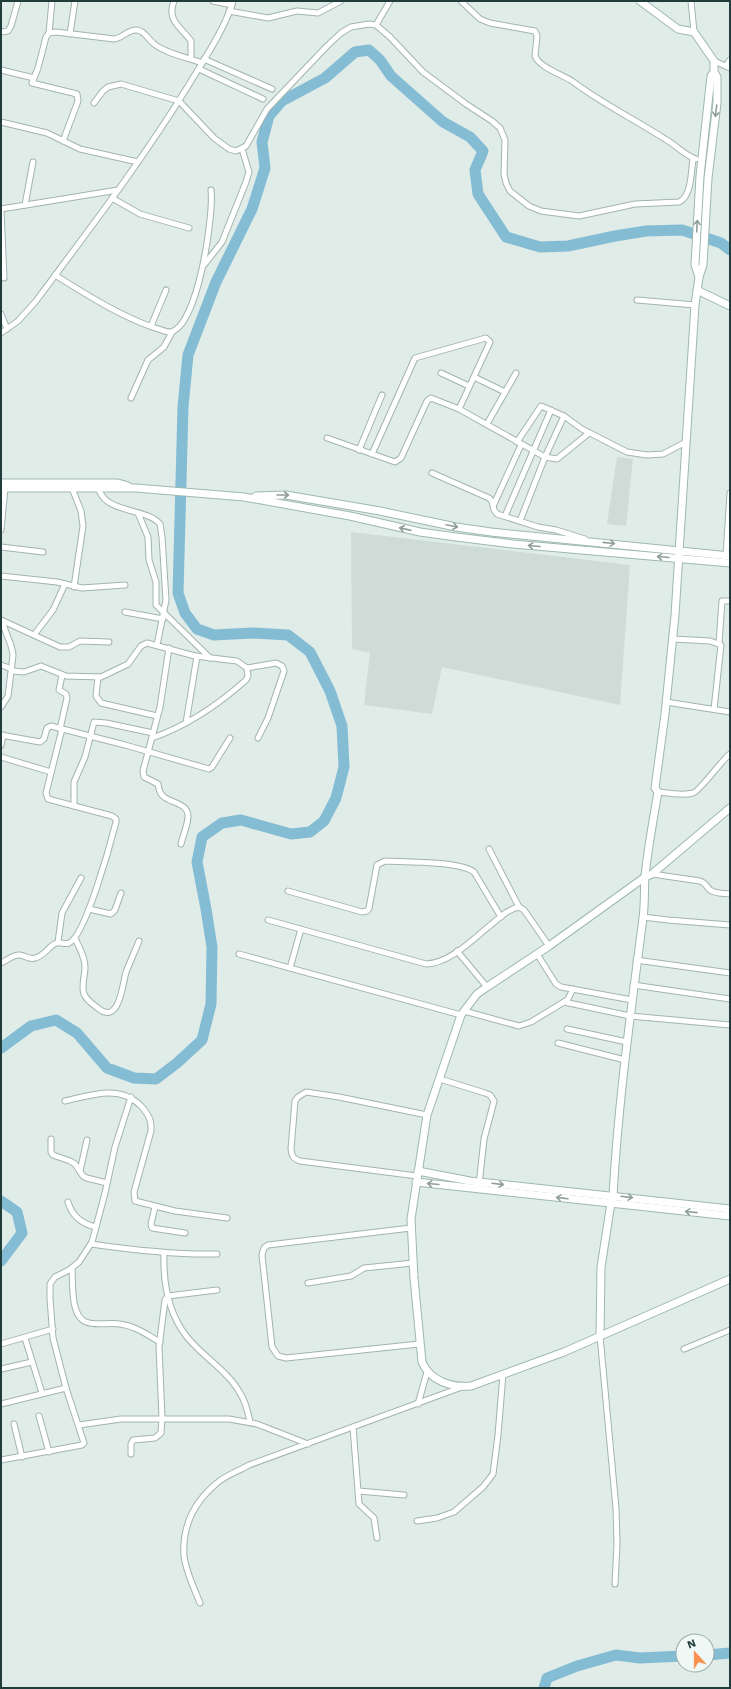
<svg xmlns="http://www.w3.org/2000/svg" width="731" height="1689" viewBox="0 0 731 1689" font-family="'Work Sans',sans-serif">
<style>
.built{fill:#cedbd7}
.lines{fill:none;stroke-linecap:round;stroke-linejoin:round}
.river{stroke:#84bcd4;stroke-width:11}
.street-casing{stroke:#a3b4b0;stroke-width:7}
.secondary-casing{stroke:#9eb8b2;stroke-width:9}
.street{stroke:#fff;stroke-width:5}
.secondary{stroke:#fff;stroke-width:7}
.oneway{stroke:#909e9c}
</style>
<rect width="100%" height="100%" fill="#e0ece8"/>
<g class="built">
<polygon points="617,457 633,459 626,526 607,524"/>
<polygon points="351,532 630,565 620,705 442,667 432,714 364,705 370,653 352,649"/>
</g>
<g class="lines">
<g class="river">
<polyline points="1,1048 31,1026 56,1020 77,1033 107,1068 134,1078 156,1079 177,1063 202,1040 211,1004 212,947 206,909 197,862 202,837 222,823 241,820 291,834 310,832 324,821 336,798 344,767 342,726 330,691 310,652 288,635 252,633 214,635 197,629 185,613 178,593 183,407 188,355 216,282 252,209 265,168 262,142 269,116 282,101 325,78 355,52 369,50 380,60 391,76 443,122 470,137 483,151 475,170 478,194 506,237 540,247 568,246 615,236 646,231 682,230 721,243 730,250"/>
<polyline points="1,1201 17,1212 22,1233 1,1261"/>
<polyline points="707,1655 730,1653"/>
<polyline points="544,1688 547,1678 577,1666 616,1655 640,1658 683,1656"/>
</g>
<defs>
<g id="street">
<path d="M174 1C166 21 182 28 191 41V58"/>
<polyline points="213,1 232,5"/>
<path d="M461 1 480 19 490 23 535 31 537 36 535 56C539 67 561 74 572 81 601 103 634 119 665 139 676 145 684 155 696 159"/>
<polyline points="691,1 694,32"/>
<polyline points="229,11 268,18 297,11 318,13 341,1"/>
<polyline points="376,25 390,1"/>
<polyline points="1,32 8,31 11,26 18,1"/>
<polyline points="49,33 52,1"/>
<polyline points="70,34 75,1"/>
<polyline points="204,59 272,89"/>
<polyline points="714,61 730,68"/>
<polyline points="726,66 730,60"/>
<polyline points="199,69 263,99"/>
<polyline points="1,70 34,78"/>
<path d="M94 103 103 91 108 87 121 84 179 101 214 138 229 149 236 151 246 146 267 109 327 46 341 33 351 27 369 24 376 25 390 37 423 72 466 104 492 121 500 128 505 140 504 174 506 183 510 191 529 206 541 211 579 216 635 204 679 202C692 196 691 171 693 159"/>
<polyline points="1,122 47,133 80,149 138,162"/>
<path d="M63 141 78 101 77 94 32 83 38 68 46 37 49 33 56 32 114 39C123 38 128 29 137 30 145 31 148 39 153 43 164 53 189 58 202 63"/>
<polyline points="112,198 140,214 189,228"/>
<polyline points="25,205 33,162"/>
<polyline points="1,209 118,190"/>
<polyline points="1,209 4,278"/>
<polyline points="204,265 222,242 246,182 249,172 242,149"/>
<path d="M55 275C87 295 120 316 155 328 160 329 165 332 170 332 198 328 214 214 211 190"/>
<polyline points="637,300 695,305"/>
<polyline points="1,314 7,329"/>
<polyline points="151,326 166,290"/>
<path d="M1 333 18 321 36 301C88 231 142 161 188 86 202 63 226 27 233 1"/>
<polyline points="441,373 469,386"/>
<polyline points="474,377 505,392"/>
<polyline points="131,398 148,360 164,347 172,332"/>
<polyline points="487,424 516,373"/>
<polyline points="327,438 395,462 401,458 427,401 431,398 459,409 545,457 557,459 589,433"/>
<polyline points="517,442 541,406 564,416 582,429 627,452 647,455 663,454 686,442"/>
<polyline points="359,450 382,395"/>
<polyline points="372,454 415,358 486,338 490,342 459,409"/>
<polyline points="432,473 489,498 492,501 494,510 497,514 538,527 556,530 585,539"/>
<polyline points="72,488 81,511 83,526 74,587"/>
<path d="M98 488C100 493 103 498 107 501 121 512 149 511 160 524L162 537 166 600 157 645"/>
<polyline points="494,504 521,445"/>
<polyline points="138,513 148,537 149,560 156,582 156,605 210,658"/>
<polyline points="505,516 551,410"/>
<polyline points="520,521 545,457 564,416"/>
<polyline points="1,530 5,488"/>
<polyline points="1,547 43,552"/>
<polyline points="726,556 730,493"/>
<polyline points="1,576 57,582 82,588 125,585"/>
<polyline points="125,612 163,619"/>
<polyline points="1,620 60,647 69,647 80,641 109,642"/>
<polyline points="34,635 53,610 65,584"/>
<polyline points="673,639 710,641 721,645 714,709"/>
<polyline points="719,643 722,601 730,601"/>
<path d="M169 648 160 707 143 771 144 777 158 784C159 789 159 793 163 796 170 803 188 803 188 816 188 825 183 835 181 844"/>
<polyline points="1,665 12,669"/>
<polyline points="247,668 276,663 282,666 284,671 268,718 258,738"/>
<path d="M12 671 24 672 41 666 66 676 101 677 128 664 141 646 147 643 195 656 237 661 247 668 248 676 246 680C218 705 187 726 152 738"/>
<polyline points="98,677 96,696 101,703 157,716"/>
<polyline points="666,702 730,712"/>
<path d="M1 707 8 696 13 655C12 642 4 633 3 621"/>
<polyline points="186,723 197,656"/>
<polyline points="60,729 67,698 66,694 59,690 62,675"/>
<polyline points="1,735 40,742 44,739 47,728 51,726 125,745 209,769 212,767 230,738"/>
<polyline points="1,745 3,735"/>
<polyline points="1,757 51,772"/>
<path d="M658 792C668 793 682 796 693 793 700 791 720 762 730 754"/>
<polyline points="74,806 74,782 85,757 94,722 106,723 153,733"/>
<polyline points="489,849 519,907"/>
<path d="M652 874 700 881C706 883 706 886 710 890 715 894 724 893 730 894"/>
<path d="M288 891 362 912 367 911 369 908 377 865 385 861C405 862 459 861 474 872L501 917"/>
<polyline points="89,909 111,914 115,910 121,893"/>
<polyline points="643,917 668,920 730,925"/>
<path d="M268 920 426 964C451 963 474 938 493 923 501 916 509 909 519 907L524 910 549 946"/>
<path d="M75 938C79 948 85 956 85 967 85 976 81 986 84 994 87 1001 94 1005 99 1009 120 1025 123 981 126 972 130 962 135 951 139 941"/>
<polyline points="58,942 62,913 81,878"/>
<polyline points="457,951 487,987"/>
<polyline points="239,954 461,1015"/>
<polyline points="537,954 556,984 561,987 632,1000"/>
<polyline points="636,960 730,973"/>
<path d="M1 963C7 961 13 954 20 955 26 956 29 960 35 958 45 956 50 944 57 943 61 942 65 945 69 943 85 937 111 842 116 822V819L112 816 48 799 46 793 62 729"/>
<polyline points="290,968 301,929"/>
<polyline points="633,985 730,999"/>
<polyline points="564,1002 630,1016 730,1025"/>
<polyline points="464,1011 519,1026 531,1022 564,1002 568,999 573,989"/>
<polyline points="567,1029 627,1042"/>
<polyline points="558,1043 625,1060"/>
<polyline points="440,1079 485,1093 490,1095 494,1101 484,1139 479,1185"/>
<path d="M65 1101C91 1095 120 1084 141 1106 148 1114 152 1120 151 1131L134 1192 135 1201 175 1211 227 1218"/>
<polyline points="51,1139 51,1152 53,1155 70,1161 75,1164 83,1176 87,1178 107,1183"/>
<polyline points="80,1171 87,1140"/>
<path d="M417 1176 300 1161C293 1158 292 1157 291 1149L295 1101 298 1097 306 1092 339 1097 427 1115"/>
<path d="M68 1202C72 1216 82 1224 96 1227"/>
<polyline points="155,1207 151,1224 152,1228 185,1233"/>
<polyline points="411,1228 268,1245 264,1248 262,1255 272,1347 278,1356 286,1358 419,1344"/>
<path d="M91 1244C133 1250 175 1255 217 1254"/>
<path d="M164 1253C163 1282 168 1313 187 1337 203 1357 228 1371 240 1393 246 1402 248 1413 250 1422"/>
<path d="M72 1268C73 1282 70 1316 86 1322 96 1326 110 1322 120 1324 136 1326 147 1335 160 1342"/>
<polyline points="308,1283 351,1276 364,1268 413,1263"/>
<polyline points="600,1336 616,1508 617,1544 615,1584"/>
<polyline points="25,1338 42,1393"/>
<polyline points="1,1344 53,1329"/>
<polyline points="684,1349 730,1330"/>
<polyline points="1,1369 32,1362"/>
<polyline points="1,1404 66,1388"/>
<polyline points="418,1404 427,1372"/>
<polyline points="39,1416 49,1452"/>
<polyline points="14,1424 22,1457"/>
<polyline points="79,1425 121,1419 229,1419 257,1424 308,1444"/>
<polyline points="353,1427 359,1504 374,1518 377,1538"/>
<polyline points="131,1454 131,1444 133,1440 155,1438 161,1433 162,1418 159,1347 165,1300 168,1296 217,1290"/>
<polyline points="1,1460 82,1445 84,1443 66,1388 53,1338 50,1299 50,1284 55,1277 69,1270 79,1262 92,1242 105,1193 115,1147 131,1097"/>
<polyline points="359,1491 404,1495"/>
<polyline points="417,1521 437,1518 454,1512 483,1487 493,1474 498,1435 503,1374"/>
<path d="M200 1603C194 1588 186 1572 184 1556 182 1526 194 1502 217 1483 226 1475 239 1471 249 1465L462 1387"/>
</g>
<g id="secondary">
<polyline points="699,277 695,265 700,176 711,76 714,72"/>
<polyline points="697,290 730,306"/>
<polyline points="1,483 118,483 128,486"/>
<polyline points="1,488 136,488 244,497 350,516 420,532 456,537 513,544 730,563"/>
<polyline points="256,496 286,495 380,511 456,527 491,532 730,556"/>
<path d="M730 808 652 874 645 877 549 946 487 987 477 994 461 1015 427 1115 411 1219 414 1278 422 1362C430 1381 452 1388 471 1386L564 1352 730 1279"/>
<polyline points="418,1171 470,1181 730,1209"/>
<polyline points="416,1182 730,1216"/>
<path d="M600 1336 601 1267 611 1203 613 1196C618 1103 631 1011 643 918 645 904 644 890 645 876 648 848 653 820 658 792L655 788 665 714 675 615 695 305 699 277 703 265 708 178 717 103V77L714 72V61L694 32 678 29 640 1"/>
</g>
</defs>
<use href="#street" class="street-casing"/>
<use href="#secondary" class="secondary-casing"/>
<use href="#street" class="street"/>
<use href="#secondary" class="secondary"/>
</g>
<defs><path id="oneway-shaft" d="M-6 0H5M1.5-3L5.5 0L1.5 3" fill="none" stroke-width="1.6" stroke-linecap="round" stroke-linejoin="round"/></defs>
<g class="oneway">
<use href="#oneway-shaft" transform="translate(716 111) rotate(97)"/>
<use href="#oneway-shaft" transform="translate(697 226) rotate(-87)"/>
<use href="#oneway-shaft" transform="translate(283 495)"/>
<use href="#oneway-shaft" transform="translate(452 526) rotate(12)"/>
<use href="#oneway-shaft" transform="translate(405 529) rotate(-167)"/>
<use href="#oneway-shaft" transform="translate(609 543) rotate(6)"/>
<use href="#oneway-shaft" transform="translate(534 546) rotate(-175)"/>
<use href="#oneway-shaft" transform="translate(663 557) rotate(-175)"/>
<use href="#oneway-shaft" transform="translate(433 1184) rotate(-175)"/>
<use href="#oneway-shaft" transform="translate(498 1184) rotate(7)"/>
<use href="#oneway-shaft" transform="translate(627 1197) rotate(7)"/>
<use href="#oneway-shaft" transform="translate(562 1198) rotate(-173)"/>
<use href="#oneway-shaft" transform="translate(691 1212) rotate(-174)"/>
</g>
<rect width="731" height="1689" fill="none" stroke="#203d39" stroke-width="4"/>
<g transform="translate(695 1653) rotate(339)"><circle r="19" fill="#f0f8f5" stroke="#9dadaa"/>
<path d="M0-3L7 15L0 10L-7 15Z" fill="#f99250"/>
<text y="-6" font-size="11" font-weight="bold" text-anchor="middle" fill="#203d39">N</text>
</g>
</svg>
